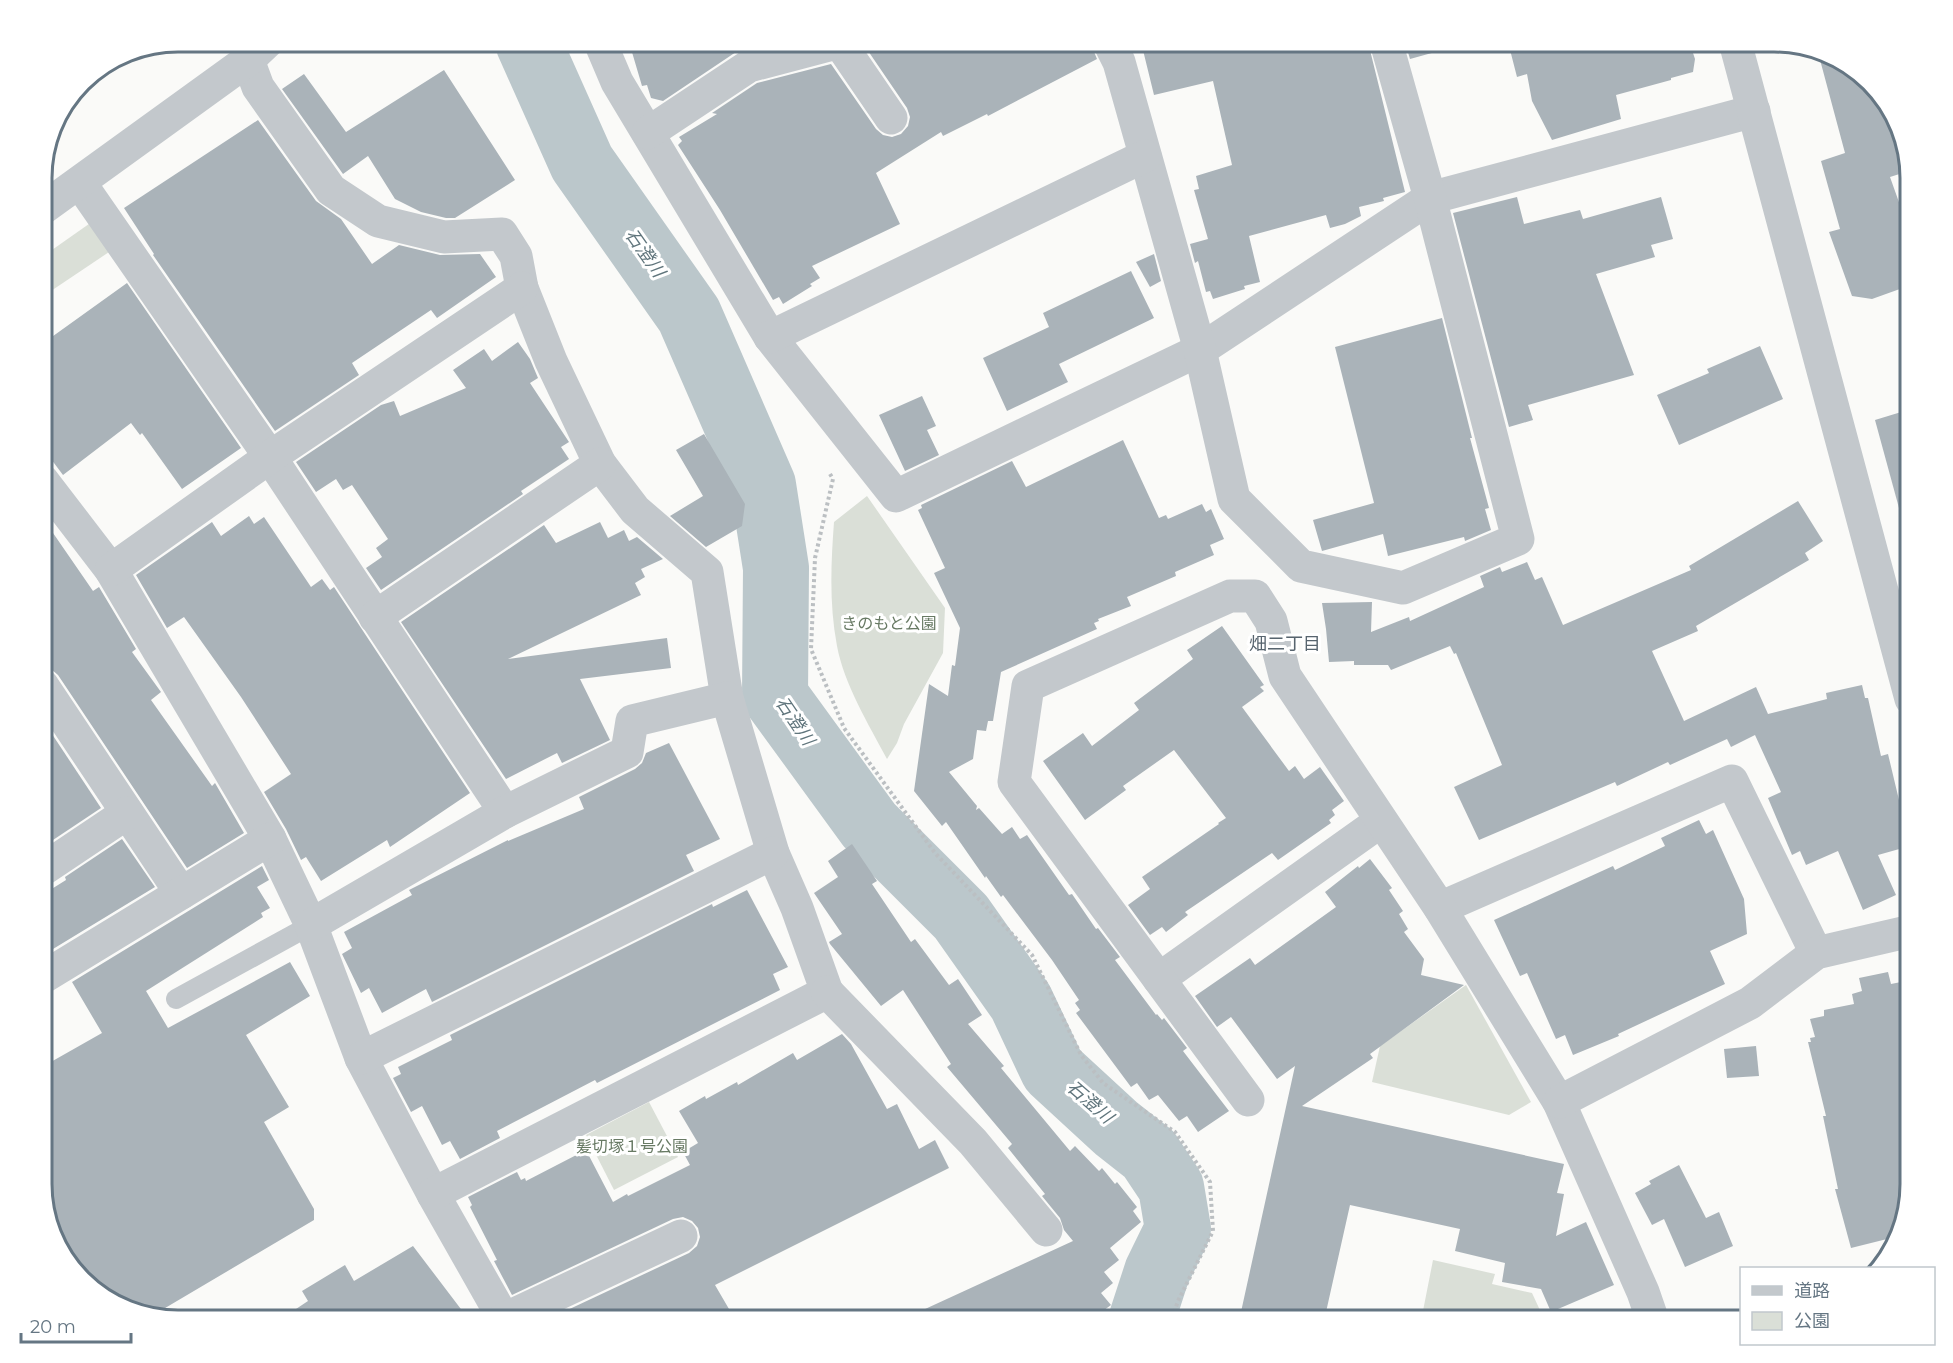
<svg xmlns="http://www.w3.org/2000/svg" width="1953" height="1363" viewBox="0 0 1953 1363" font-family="Montserrat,'Noto Sans JP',sans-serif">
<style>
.green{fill:#dadfd7}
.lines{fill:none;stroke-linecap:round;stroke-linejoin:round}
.river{stroke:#bbc7cb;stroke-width:66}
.building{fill:#aab3b9}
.path{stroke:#bbbfc2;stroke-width:4;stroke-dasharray:3 3;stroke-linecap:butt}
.service{stroke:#c3c8cc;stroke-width:20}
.minor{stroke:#c3c8cc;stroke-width:33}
.tertiary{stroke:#c3c8cc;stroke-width:33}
.labels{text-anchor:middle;stroke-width:6;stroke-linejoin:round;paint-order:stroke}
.park-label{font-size:16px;fill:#687a64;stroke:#fff}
.water-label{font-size:18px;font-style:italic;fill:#60757c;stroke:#fff}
.neighbourhood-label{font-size:18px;fill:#57646e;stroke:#fff}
.rim{fill:none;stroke:#657683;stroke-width:3}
</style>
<rect width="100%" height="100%" fill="#fafaf8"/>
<g class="green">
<polygon points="96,219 115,248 42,297 42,257"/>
<path d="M867 496 945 608 943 653 904 724 897 743 887 759C869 725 844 684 837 646 829 604 831 563 834 522Z"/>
<polygon points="1466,985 1531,1102 1509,1115 1372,1082 1380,1046"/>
<polygon points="649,1102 678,1157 614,1190 586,1135"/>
<polygon points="1433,1260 1495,1274 1492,1284 1532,1293 1545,1321 1421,1321"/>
</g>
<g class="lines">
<polyline class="river" points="528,42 582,163 689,315 763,485 776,568 775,696 869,825 961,917 1021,1002 1053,1070 1116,1128 1149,1154 1171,1187 1178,1229 1157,1272 1141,1321"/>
</g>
<g class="building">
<polygon points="629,42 766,42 739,50 663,101 651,98 647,85 642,86"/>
<polygon points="862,42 1090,42 1097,59 988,116 987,114 943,136 941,132 876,173 900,224 812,266 820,278 810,284 812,286 783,304 779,297 773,300 720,210 678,145 682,141 679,137 717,114 712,113 757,83 831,64 876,129 883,135 892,137 901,134 908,126 910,117 907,108"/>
<polygon points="1141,42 1198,42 1200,49 1236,42 1368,42 1405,192 1383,198 1384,201 1359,207 1361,216 1345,224 1330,228 1326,215 1249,236 1260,282 1244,286 1245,289 1213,299 1210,291 1206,292 1198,261 1195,263 1190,244 1208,239 1194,190 1199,189 1196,176 1232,165 1213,81 1154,95"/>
<polygon points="1405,42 1438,42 1439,51 1410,59"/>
<polygon points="1508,42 1683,42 1691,47 1695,59 1693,72 1671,78 1671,80 1616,95 1621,119 1552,140 1532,101 1527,74 1517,77"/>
<polygon points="1819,56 1851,65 1893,110 1909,171 1890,177 1911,236 1911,285 1872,299 1852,296 1829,232 1840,229 1821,161 1845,153"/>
<polygon points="444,70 515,180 455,218 446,218 421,212 395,199 368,156 343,174 282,89 304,74 346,132"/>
<polygon points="258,120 316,201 341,219 372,264 399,245 440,255 480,254 496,277 437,318 431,310 352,363 359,375 275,431 153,255 154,254 124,208"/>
<polygon points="1517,197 1524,224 1580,210 1583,219 1661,197 1673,239 1651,245 1655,257 1596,274 1634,375 1528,405 1533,420 1509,427 1453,213"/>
<polygon points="1154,254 1161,281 1150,287 1136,262"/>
<polygon points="1131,271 1154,318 1059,364 1068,382 1007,411 983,358 1049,327 1043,313"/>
<polygon points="127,283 241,448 182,489 142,433 140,435 131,423 63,475 42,447 42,344"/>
<polygon points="1442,318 1472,438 1470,438 1489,508 1485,509 1491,530 1465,541 1464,537 1388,556 1383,534 1322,551 1313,520 1374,503 1335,347"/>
<polygon points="518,342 530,359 538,378 530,383 569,442 561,447 569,459 521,491 523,494 381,590 366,568 382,557 376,548 388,539 352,485 343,490 336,479 316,492 296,462 381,405 394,401 400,416 466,388 453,370 484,349 492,361"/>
<polygon points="1760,346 1783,399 1679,445 1657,395 1709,373 1707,369"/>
<polygon points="922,396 936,426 927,430 939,455 905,471 879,415"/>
<polygon points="1911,409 1911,518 1902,519 1875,420"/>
<polygon points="704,434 745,504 742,526 706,547 670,516 703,496 676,450"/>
<polygon points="1123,440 1159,518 1166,515 1168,519 1202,504 1206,512 1211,509 1224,539 1210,545 1214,555 1175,572 1176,576 1127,597 1131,606 1098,619 1099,621 1094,623 1097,629 1001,672 993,721 988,721 986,731 977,730 973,759 949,772 977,806 976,810 979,808 1002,834 1012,827 1020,839 1027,835 1069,895 1072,894 1096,929 1098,928 1120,957 1115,960 1156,1015 1157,1014 1162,1020 1164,1018 1187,1048 1183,1051 1229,1111 1198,1132 1187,1116 1179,1121 1158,1095 1149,1100 1137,1083 1131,1087 1076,1013 1080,1010 1075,1003 1079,1000 1052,960 1003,895 1001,897 986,876 985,878 946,822 942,826 914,791 929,684 948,696 952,665 955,666 960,628 934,573 945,568 918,510 922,508 921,505 1012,461 1026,487"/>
<polygon points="1798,501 1823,541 1805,553 1809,560 1696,626 1698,631 1652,651 1684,721 1756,687 1768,714 1827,699 1826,693 1862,685 1865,698 1868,698 1881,756 1888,754 1910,846 1878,855 1896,895 1863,910 1838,851 1806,865 1800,851 1792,855 1768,798 1781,792 1755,735 1731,747 1727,739 1670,765 1668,762 1617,786 1615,782 1479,840 1454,787 1502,765 1456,653 1454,654 1450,646 1391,670 1388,665 1354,665 1354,661 1329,662 1326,629 1322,603 1372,602 1371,632 1409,617 1410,621 1484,587 1480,576 1500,567 1502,572 1527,562 1535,580 1542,577 1563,625 1691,570 1689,566"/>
<polygon points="249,516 254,524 264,517 311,587 322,579 330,590 334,587 470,793 390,847 387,840 321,881 306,857 301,860 286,829 264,792 291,774 241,697 184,617 167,628 136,575 212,522 221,536"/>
<polygon points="42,517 93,591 99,587 136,649 132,652 161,692 151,700 212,786 215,783 244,833 187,868 58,675 51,669 42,667"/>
<polygon points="600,522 608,538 624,530 629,541 637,537 663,559 641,569 645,577 635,583 641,595 508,659 667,638 671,668 580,679 610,740 562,763 557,753 506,779 401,622 544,525 556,543"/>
<polygon points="1222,626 1264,685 1260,687 1264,691 1242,707 1289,771 1295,766 1304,779 1320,767 1344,801 1332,810 1335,815 1329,820 1331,823 1278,860 1272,853 1185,912 1188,915 1166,932 1162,927 1150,935 1128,905 1150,889 1142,877 1219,824 1218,823 1226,818 1174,750 1123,786 1126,790 1085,820 1043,761 1083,733 1092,746 1139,710 1134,703 1193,659 1187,650"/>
<polygon points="42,719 101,808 44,846 42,844"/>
<polygon points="669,743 720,839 686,855 694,871 432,1002 426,989 382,1013 369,988 361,993 342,954 352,948 344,932 412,895 409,890 508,840 508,841 584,809 579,797 635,769 642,763 646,753"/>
<polygon points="1699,820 1706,834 1713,830 1744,899 1747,934 1710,951 1725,984 1618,1034 1619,1036 1573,1055 1565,1035 1556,1039 1527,973 1520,976 1494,920 1613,866 1615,870 1665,846 1661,838"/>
<polygon points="122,839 155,887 53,949 52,947 42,953 42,895 66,880 65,877"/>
<polygon points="852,844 877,881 872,884 911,942 915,939 949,985 958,979 982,1015 968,1024 1004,1066 1001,1068 1070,1151 1075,1146 1099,1171 1102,1168 1115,1184 1117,1182 1137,1207 1133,1211 1141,1222 1110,1248 1119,1260 1104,1272 1113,1283 1101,1293 1111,1305 1092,1319 1088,1321 899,1321 1073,1241 1064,1230 1060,1218 1042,1196 1045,1194 1008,1148 1012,1144 947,1067 951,1064 903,990 881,1006 830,944 829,942 842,934 814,893 838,877 828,861"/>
<polygon points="1370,859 1392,888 1389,890 1403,911 1399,914 1408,929 1404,932 1424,959 1421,975 1464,985 1370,1054 1373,1058 1302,1106 1564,1164 1557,1193 1564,1194 1556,1236 1586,1222 1614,1285 1551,1312 1541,1289 1502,1282 1505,1263 1455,1251 1460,1229 1350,1205 1324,1321 1239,1321 1295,1066 1277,1079 1231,1017 1217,1027 1195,996 1250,958 1255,965 1336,907 1325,892 1358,866 1359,868"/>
<polygon points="262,866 269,880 257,887 270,908 261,913 263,917 146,991 168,1028 290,962 310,996 246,1035 289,1107 264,1122 314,1209 314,1220 155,1314 102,1298 60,1253 42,1193 42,1067 102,1033 72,982"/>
<polygon points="747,890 788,967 773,974 780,990 597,1083 595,1080 497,1131 500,1138 460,1159 450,1141 442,1145 422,1106 411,1112 393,1078 401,1074 398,1067 452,1040 450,1035 712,904 713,907"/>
<polygon points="1888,972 1891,984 1911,980 1911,1185 1895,1237 1851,1248 1835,1189 1838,1189 1823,1116 1826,1116 1808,1042 1811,1042 1810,1038 1815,1037 1810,1019 1824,1016 1824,1010 1854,1004 1852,994 1862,991 1859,978"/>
<polygon points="842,1034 851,1044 887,1109 897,1104 919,1149 935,1140 949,1168 715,1285 736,1321 544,1321 689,1253 697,1246 700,1237 698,1228 692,1221 683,1217 673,1219 512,1295 494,1261 497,1260 470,1207 472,1205 468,1197 517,1172 521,1180 525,1178 526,1181 586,1150 613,1202 627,1194 628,1196 690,1165 683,1152 698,1143 679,1111 705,1096 706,1099 737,1082 738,1085 793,1053 797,1060"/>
<polygon points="1756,1046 1759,1076 1727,1078 1724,1049"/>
<polygon points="1679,1165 1706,1218 1719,1212 1733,1246 1685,1267 1664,1219 1652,1225 1635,1193 1651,1184 1649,1181"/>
<polygon points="413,1246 470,1321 278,1321 308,1301 302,1291 345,1265 354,1281"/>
</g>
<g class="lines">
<g class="path">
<polyline points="42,251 51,245"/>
<polyline points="830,474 833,479 815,558 811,649 844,728 935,853 1032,955 1081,1055 1103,1083 1175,1132 1210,1182 1213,1231 1178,1301 1171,1321"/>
</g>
<polyline class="service" points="176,999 311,925"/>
<g class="minor">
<polyline points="600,42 617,82 770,337 896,496 1200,350 1430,198 1754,111"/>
<polyline points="839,42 891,118"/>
<polyline points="1109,42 1119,62 1200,350 1234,499 1301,566 1403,588 1518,539 1430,198 1386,42"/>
<polyline points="248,60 258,87 331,190 378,221 444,237 502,234 516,256 522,288 551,361 600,464 635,510 707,572 727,698"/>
<polyline points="648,133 749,66 840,42"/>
<polyline points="80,183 270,457 505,812"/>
<polyline points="770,337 1145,156"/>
<polyline points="42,480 111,570 270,839 311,925 361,1058 433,1194 505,1321"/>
<polyline points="111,570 270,457 522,288"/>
<polyline points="375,617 600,464"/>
<polyline points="42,685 181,893"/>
<polyline points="42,870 127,813"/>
<polyline points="1440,908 1732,781 1816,953"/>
<polyline points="311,925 505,812 627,752 632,721 727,698 773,853 797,908 827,992 433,1194"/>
<polyline points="42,978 270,839"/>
<polyline points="1159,979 1381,821"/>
<polyline points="827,992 973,1142 1046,1230"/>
<polyline points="361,1058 773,853"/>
<polyline points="1248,1100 1014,782 1028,686 1230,596 1255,596 1271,621 1285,676 1440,908 1559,1102 1643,1292 1653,1321"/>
<polyline points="1559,1102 1750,1003 1816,953 1911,931"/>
<polyline points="504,1319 681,1236"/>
</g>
<g class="tertiary">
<polyline points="1735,42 1911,699"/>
<polyline points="42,209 248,60 267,42"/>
</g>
</g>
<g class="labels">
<g class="park-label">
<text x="889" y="629">きのもと公園</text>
<text x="632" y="1152">髪切塚１号公園</text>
</g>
<g class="water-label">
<text transform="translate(645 253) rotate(55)" y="6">石澄川</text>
<text transform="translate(795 721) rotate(56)" y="6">石澄川</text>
<text transform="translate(1090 1102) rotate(41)" y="6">石澄川</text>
</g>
<g class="neighbourhood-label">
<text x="1285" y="650">畑二丁目</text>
</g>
</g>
<path d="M0 0H1953V1363H0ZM178 52H1774A126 126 0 0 1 1900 178V1184A126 126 0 0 1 1774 1310H178A126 126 0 0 1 52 1184V178A126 126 0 0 1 178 52Z" fill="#fff" fill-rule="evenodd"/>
<path class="rim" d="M178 52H1774A126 126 0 0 1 1900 178V1184A126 126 0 0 1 1774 1310H178A126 126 0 0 1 52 1184V178A126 126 0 0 1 178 52Z"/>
<rect x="1740" y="1267" width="195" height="78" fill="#ffffff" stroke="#c1c8cd" stroke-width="1.5"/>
<rect x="1752" y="1286" width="30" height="9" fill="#c3c8cc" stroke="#c1c8cd" stroke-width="1.5"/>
<text x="1794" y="1297" font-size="18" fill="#657683">道路</text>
<rect x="1752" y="1312" width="30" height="18" fill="#dadfd7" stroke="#c1c8cd" stroke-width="1.5"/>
<text x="1794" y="1327" font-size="18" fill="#657683">公園</text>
<path d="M21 1333v9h110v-9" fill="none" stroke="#657683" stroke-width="3"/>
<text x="30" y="1333" font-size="18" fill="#657683" stroke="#ffffff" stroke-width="4.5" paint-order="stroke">20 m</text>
</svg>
